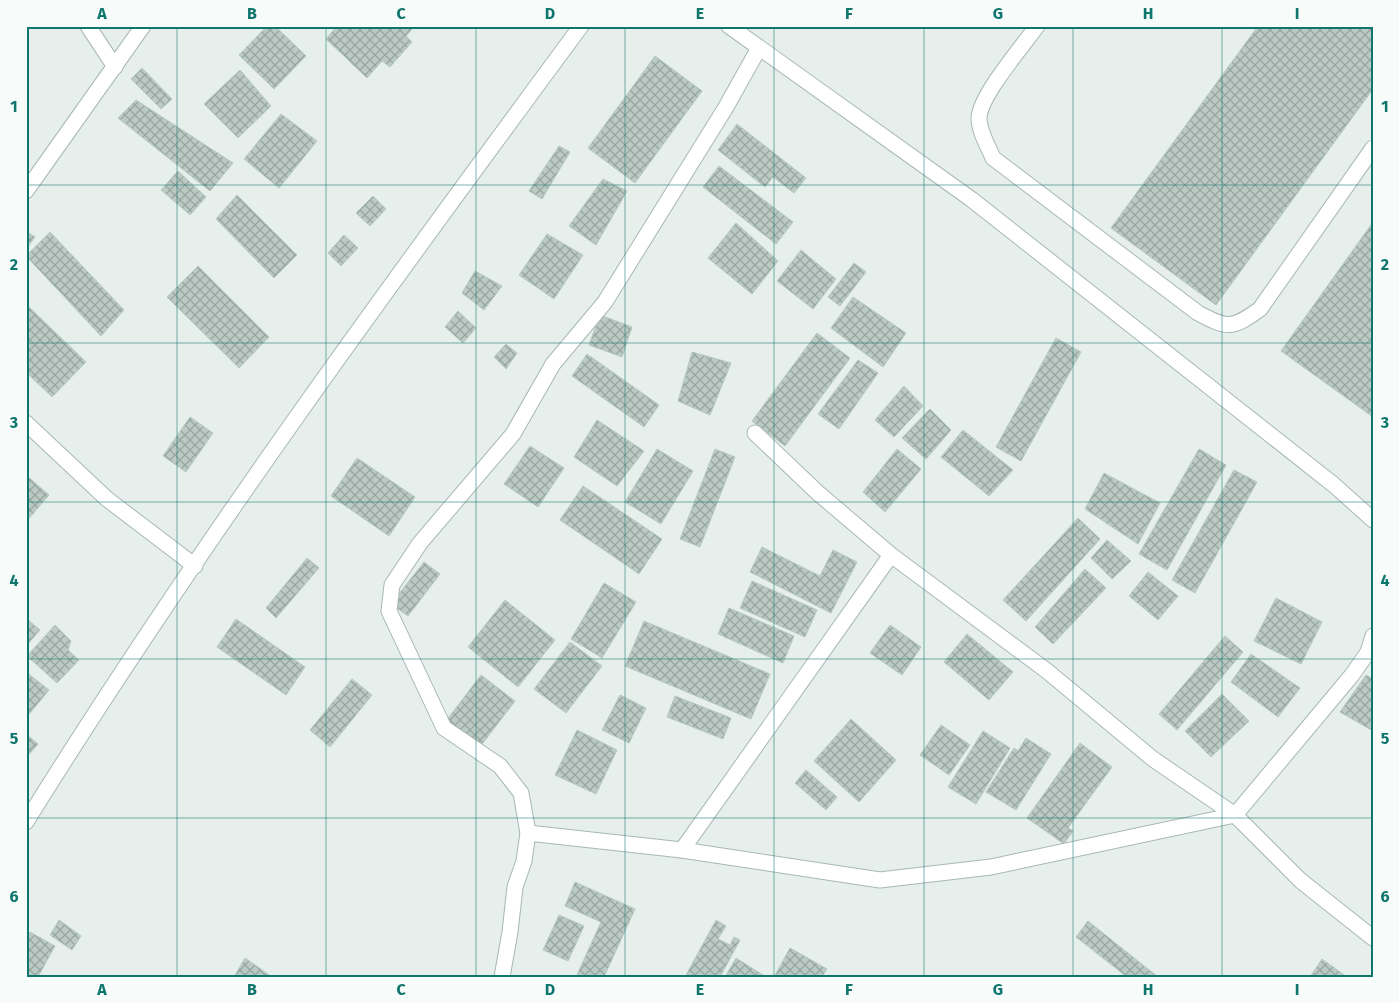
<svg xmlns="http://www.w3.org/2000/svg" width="1399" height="1003" viewBox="0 0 1399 1003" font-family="'Fira Sans',sans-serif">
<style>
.building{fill:url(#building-cross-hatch);stroke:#b8c9c2}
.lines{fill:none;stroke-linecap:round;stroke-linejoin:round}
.minor-casing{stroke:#a8b8b2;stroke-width:17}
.minor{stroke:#fff;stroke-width:15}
.grid{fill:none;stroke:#0f766e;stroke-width:1;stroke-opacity:0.55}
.neatline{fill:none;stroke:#0f766e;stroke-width:2}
.grid-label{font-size:16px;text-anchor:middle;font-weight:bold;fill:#0f766e}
</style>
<defs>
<pattern id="building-cross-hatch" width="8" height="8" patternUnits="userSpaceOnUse" patternTransform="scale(1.25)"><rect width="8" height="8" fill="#bbcac4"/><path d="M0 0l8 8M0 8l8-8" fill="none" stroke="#98a6a0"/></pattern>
</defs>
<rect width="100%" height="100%" fill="#e6efeb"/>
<g class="building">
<polygon points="267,26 275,26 306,56 274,89 239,55"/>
<polygon points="337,26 414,26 414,27 406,36 412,42 390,67 382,61 367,78 326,39"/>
<polygon points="1258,26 1373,26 1373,89 1216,305 1111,228"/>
<polygon points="655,56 702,91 635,183 588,148"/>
<polygon points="142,68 172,99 161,109 131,79"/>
<polygon points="240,70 271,106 238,138 204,104"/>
<polygon points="136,100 233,163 210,191 118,118"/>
<polygon points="281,114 317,141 279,188 244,159"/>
<polygon points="737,124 806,178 794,193 773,177 765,187 718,150"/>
<polygon points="559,146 570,152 542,199 529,191"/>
<polygon points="719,166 793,222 776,244 703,187"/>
<polygon points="178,171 206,197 190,215 161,190"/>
<polygon points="603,179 627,191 596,245 569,226"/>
<polygon points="237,195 297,255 274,278 216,219"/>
<polygon points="373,196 386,209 370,226 356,213"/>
<polygon points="1373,222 1373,417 1281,351"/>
<polygon points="736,223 778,261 752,294 708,258"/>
<polygon points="26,231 35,237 26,249"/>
<polygon points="50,232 124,310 101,336 26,256"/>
<polygon points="547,234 583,255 554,299 519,275"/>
<polygon points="344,235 358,248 341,266 328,253"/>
<polygon points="801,250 836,279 813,309 777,281"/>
<polygon points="854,263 866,272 840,306 828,297"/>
<polygon points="198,266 269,337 239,368 167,297"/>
<polygon points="475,271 502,286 484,310 462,293"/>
<polygon points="853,297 906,333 883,367 831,328"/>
<polygon points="26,304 86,362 52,397 26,372"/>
<polygon points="458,311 476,328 463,343 445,327"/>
<polygon points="600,315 632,327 622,357 589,345"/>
<polygon points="817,333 850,358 785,446 752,421"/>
<polygon points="1056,338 1081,352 1021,461 996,447"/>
<polygon points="506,344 517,353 506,369 494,357"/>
<polygon points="692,352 731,363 710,415 678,401"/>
<polygon points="587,354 659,405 644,427 572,376"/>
<polygon points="858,360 878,373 839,429 818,414"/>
<polygon points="904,386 923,406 894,437 875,420"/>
<polygon points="930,409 951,430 926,459 902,438"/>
<polygon points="190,417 213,433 186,472 163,456"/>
<polygon points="597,420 644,451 617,486 574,457"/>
<polygon points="963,430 1013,470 989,496 941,457"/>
<polygon points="530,446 564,468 538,507 504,484"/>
<polygon points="657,449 693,471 661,524 625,502"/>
<polygon points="715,449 735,457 700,547 680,539"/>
<polygon points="897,449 921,469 885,512 863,492"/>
<polygon points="1199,449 1226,465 1167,570 1139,554"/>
<polygon points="357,458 415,497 389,536 331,496"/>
<polygon points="1234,470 1257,482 1195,593 1172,580"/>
<polygon points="1104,473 1160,503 1138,544 1085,509"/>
<polygon points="26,475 49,495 26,522"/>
<polygon points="583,486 662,539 639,574 560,520"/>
<polygon points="1078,518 1100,539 1026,621 1003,600"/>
<polygon points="1107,540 1131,561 1112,579 1091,558"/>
<polygon points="762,547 820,576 833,550 857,562 831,613 750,572"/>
<polygon points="307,558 319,568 276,618 266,608"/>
<polygon points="424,562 440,574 408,616 391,604"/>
<polygon points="1085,569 1106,588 1053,644 1035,627"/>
<polygon points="1148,572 1178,596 1158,620 1129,596"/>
<polygon points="752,581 817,610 805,637 740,608"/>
<polygon points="604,583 636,602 602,658 571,639"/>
<polygon points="1276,598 1322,622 1301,664 1254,641"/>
<polygon points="505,600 555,640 518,687 468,647"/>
<polygon points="729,608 794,636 783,663 718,634"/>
<polygon points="26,618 40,630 26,646"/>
<polygon points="236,619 305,667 286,695 217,647"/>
<polygon points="644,621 770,674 751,719 625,666"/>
<polygon points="55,625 71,641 68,650 79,660 57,683 27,656"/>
<polygon points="890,625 921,647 902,675 870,653"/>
<polygon points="967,634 1013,672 989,700 944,662"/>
<polygon points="1225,636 1243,652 1177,730 1159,714"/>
<polygon points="570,642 602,666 566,713 534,689"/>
<polygon points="1251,654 1300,688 1278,717 1231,682"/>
<polygon points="26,672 49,690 26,718"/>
<polygon points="481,675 515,701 480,747 446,721"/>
<polygon points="1366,675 1373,679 1373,692 1370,696 1373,698 1373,731 1340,712"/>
<polygon points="352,679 372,695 330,747 310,730"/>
<polygon points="1222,694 1249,721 1211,757 1185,731"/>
<polygon points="620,695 646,708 629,743 602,730"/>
<polygon points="675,696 731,718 723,739 667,717"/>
<polygon points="851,719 896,760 859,802 814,761"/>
<polygon points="941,725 970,745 949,775 920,755"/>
<polygon points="577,730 617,750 596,794 555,775"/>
<polygon points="983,731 1010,748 976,804 948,787"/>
<polygon points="26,734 38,744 26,758"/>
<polygon points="1026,738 1051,754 1016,810 986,792 1014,748 1018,751"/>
<polygon points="1080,743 1112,767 1068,828 1073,831 1064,844 1027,818"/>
<polygon points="806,770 837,797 826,810 795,783"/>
<polygon points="575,882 635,909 604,977 576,977 601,922 565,906"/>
<polygon points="559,915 584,926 568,961 543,950"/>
<polygon points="59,920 81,936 72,950 50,935"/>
<polygon points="716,920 726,926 718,939 730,945 734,937 740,940 720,977 685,977"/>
<polygon points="1088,921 1158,977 1127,977 1076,937"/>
<polygon points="30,932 55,946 38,977 26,974 26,938"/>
<polygon points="790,948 827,969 822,977 774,977"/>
<polygon points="245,958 272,977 234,977"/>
<polygon points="736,958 763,975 762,977 725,977"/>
<polygon points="1322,959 1347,977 1310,977"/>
</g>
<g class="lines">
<defs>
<g id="minor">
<polyline points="88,26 115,67"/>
<polyline points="729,26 971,199 1334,485 1373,520"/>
<path d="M1037 26C1023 46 980 95 979 118 979 131 988 146 993 158L1198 313C1228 329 1232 329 1260 309L1373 148"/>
<polyline points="26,191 143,26"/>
<polyline points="26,423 107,499 195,566"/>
<polyline points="755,433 818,493 891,555 1047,671 1153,759 1235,815 1301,881 1373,938"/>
<path d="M26 822C197 547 389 286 581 26"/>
<polyline points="528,833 682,850 880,880 991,867 1235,815 1352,675 1368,652 1373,636"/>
<polyline points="682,850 891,555"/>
<polyline points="502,977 510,932 515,887 524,861 528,833 521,793 500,766 444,728 389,611 392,585 420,543 513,434 553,364 605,302 726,107 759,48"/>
</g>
</defs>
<use href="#minor" class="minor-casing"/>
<use href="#minor" class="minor"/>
</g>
<path class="grid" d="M177 26V977M326 26V977M476 26V977M625 26V977M774 26V977M924 26V977M1073 26V977M1222 26V977M26 185H1373M26 343H1373M26 502H1373M26 659H1373M26 818H1373"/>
<rect width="1399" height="1003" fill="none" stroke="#f7fbf9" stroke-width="55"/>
<rect x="28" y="28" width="1344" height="948" class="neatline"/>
<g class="grid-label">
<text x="102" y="19">A</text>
<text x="252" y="19">B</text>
<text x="401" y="19">C</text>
<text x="550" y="19">D</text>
<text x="700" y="19">E</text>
<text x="849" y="19">F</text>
<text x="998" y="19">G</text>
<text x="1148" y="19">H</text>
<text x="1297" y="19">I</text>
<text x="14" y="112">1</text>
<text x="1385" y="112">1</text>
<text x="14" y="270">2</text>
<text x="1385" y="270">2</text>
<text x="14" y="428">3</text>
<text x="1385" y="428">3</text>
<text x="14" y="586">4</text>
<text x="1385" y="586">4</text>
<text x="14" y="744">5</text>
<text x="1385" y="744">5</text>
<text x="14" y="902">6</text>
<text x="1385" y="902">6</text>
<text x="102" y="995">A</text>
<text x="252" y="995">B</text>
<text x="401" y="995">C</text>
<text x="550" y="995">D</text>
<text x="700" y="995">E</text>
<text x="849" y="995">F</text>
<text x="998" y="995">G</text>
<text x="1148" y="995">H</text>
<text x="1297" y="995">I</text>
</g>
</svg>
